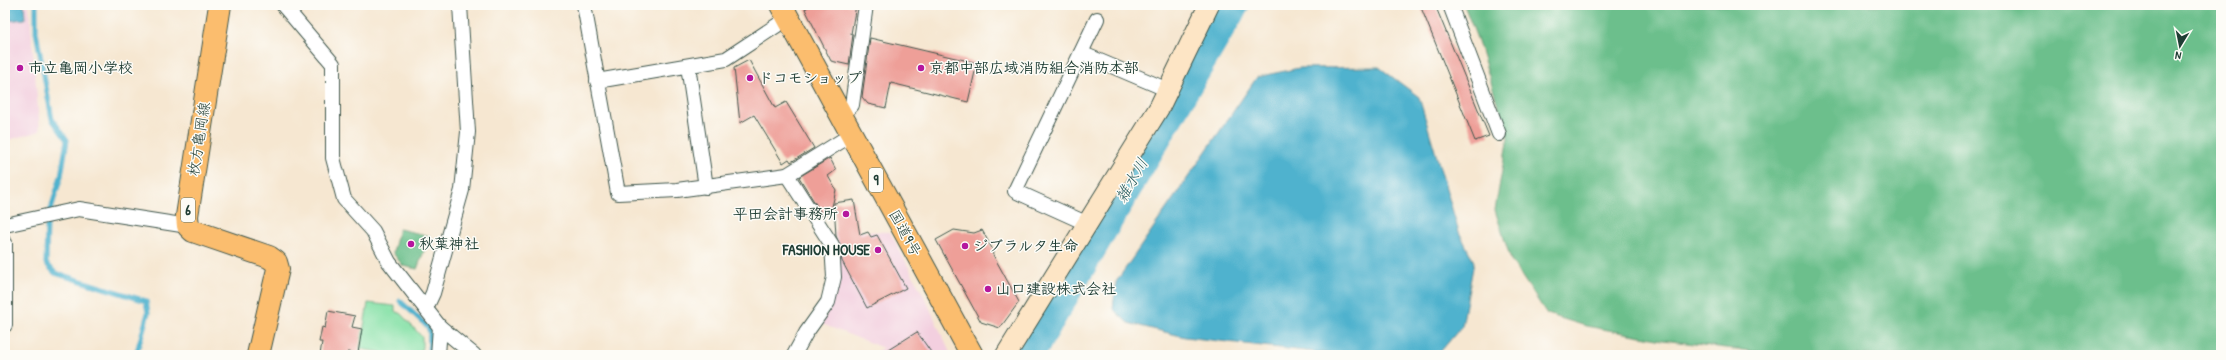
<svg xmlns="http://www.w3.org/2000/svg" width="2226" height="360" viewBox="0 0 2226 360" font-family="'Patrick Hand','Klee One',sans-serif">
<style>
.built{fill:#f3cfdf}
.green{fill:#86e1a7;stroke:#528f6e}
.forest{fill:#6cbf8c;stroke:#467e60}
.water{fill:#4fb2ce;stroke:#377881}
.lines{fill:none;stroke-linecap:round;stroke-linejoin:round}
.stream{stroke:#4fb2ce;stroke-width:5}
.river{stroke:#4fb2ce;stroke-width:30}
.building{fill:#ee9f98}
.street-casing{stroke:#3f564c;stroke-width:16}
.secondary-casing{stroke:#3f564c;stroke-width:22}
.primary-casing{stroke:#3f564c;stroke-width:24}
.highway-casing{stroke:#3f564c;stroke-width:24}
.street{stroke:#fff;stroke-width:14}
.secondary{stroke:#fde5c5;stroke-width:20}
.primary{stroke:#fbbd6e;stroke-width:22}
.highway{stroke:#fbbd6e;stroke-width:22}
.poi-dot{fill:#b5179e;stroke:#fdfcf7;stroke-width:1.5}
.labels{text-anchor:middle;stroke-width:3;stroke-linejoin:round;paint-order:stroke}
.shield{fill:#fdfcf7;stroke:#62766e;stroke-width:1}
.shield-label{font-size:14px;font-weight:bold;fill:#1f3d34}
.poi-label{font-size:15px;font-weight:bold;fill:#1f3d34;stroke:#fdfcf7;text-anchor:start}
.street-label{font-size:15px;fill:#1f3d34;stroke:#fdfcf7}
.water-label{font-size:16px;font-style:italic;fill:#2d6062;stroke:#fdfcf7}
</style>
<rect width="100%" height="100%" fill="#fdfcf7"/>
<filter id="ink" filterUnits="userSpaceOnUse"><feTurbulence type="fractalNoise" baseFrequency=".025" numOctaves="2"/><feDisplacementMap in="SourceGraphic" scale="8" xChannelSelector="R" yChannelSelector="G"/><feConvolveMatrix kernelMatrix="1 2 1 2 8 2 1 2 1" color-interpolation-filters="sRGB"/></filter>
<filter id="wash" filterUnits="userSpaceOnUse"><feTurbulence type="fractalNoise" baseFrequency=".012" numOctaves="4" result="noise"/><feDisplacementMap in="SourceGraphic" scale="16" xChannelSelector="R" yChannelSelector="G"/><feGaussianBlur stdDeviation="0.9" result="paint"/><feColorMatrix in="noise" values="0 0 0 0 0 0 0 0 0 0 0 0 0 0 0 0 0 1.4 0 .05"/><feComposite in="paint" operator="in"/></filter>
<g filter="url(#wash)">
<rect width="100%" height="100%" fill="#f6e7d1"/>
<g class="built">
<polygon points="5,5 29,5 40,131 5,141"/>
<polygon points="834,231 890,232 927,302 951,355 869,355 883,348 822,324 836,291 839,270"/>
</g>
<polygon class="green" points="368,303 395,306 395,311 401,314 422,337 422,355 380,355 380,352 360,349"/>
<g class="forest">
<polygon points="1464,5 2221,5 2221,355 1782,355 1663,340 1586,326 1547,314 1511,260 1495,210 1508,137 1478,41"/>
<polygon points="399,229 430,236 417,269 403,266 393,253"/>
</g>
<g class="water">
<polygon points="5,5 24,5 25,19 5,21"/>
<polygon points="1379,67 1419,97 1459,232 1474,262 1462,326 1441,351 1433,355 1340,355 1185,337 1128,323 1113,309 1116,282 1257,77 1299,68"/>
</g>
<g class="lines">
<g class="stream">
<polyline points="36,5 36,32 52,119 67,140 61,176 47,222 46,263 55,273 146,301 148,313 136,355"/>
<polyline points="400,301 428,327 430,332 429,355"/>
</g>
<polyline class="river" points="1029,355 1234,5"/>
</g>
<g id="blocks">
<g class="building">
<polygon points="811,5 856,5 851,34 853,34 849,65 831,61 805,9"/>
<polygon points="1420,5 1435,5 1489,136 1475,141"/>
<polygon points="870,38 977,63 968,102 891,83 886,108 868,104 862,97"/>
<polygon points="749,60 775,108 786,102 814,148 791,162 789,159 783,163 754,115 740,123 734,68"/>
<polygon points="830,158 836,170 828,176 836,190 831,211 823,216 799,177"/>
<polygon points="854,200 860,235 868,232 871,237 877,235 906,288 867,308 842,261 841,255 844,254 836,236 834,203"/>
<polygon points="954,230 974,233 982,230 994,252 992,253 1019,302 1000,328 981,322 936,240"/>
<polygon points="328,311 355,316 352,327 362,329 358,353 348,352 348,355 320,355 322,342 319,342 322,327 325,328"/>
<polygon points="917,332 933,355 880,355"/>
</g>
</g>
</g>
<g filter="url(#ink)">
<use href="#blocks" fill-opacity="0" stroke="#3f564c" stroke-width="1"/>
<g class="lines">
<defs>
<g id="street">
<polyline points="283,5 333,64 333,158 344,199 373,231 389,262 440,327 474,355"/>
<polyline points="584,5 618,193 677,190 787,175 851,135"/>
<polyline points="1450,5 1499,134"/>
<polyline points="1081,53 1168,90"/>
<polyline points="688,66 706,187"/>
<polyline points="597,81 726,59 788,18"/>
<polyline points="841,115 852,105 866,5"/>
<polyline points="787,175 832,245 834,277 828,302 806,333 794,355"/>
<polyline points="1088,224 1015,191 1097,19"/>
<polyline points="5,225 79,209 188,226"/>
<polyline points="5,243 5,325"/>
<polyline points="426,308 433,293 462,190 468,132 460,5"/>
<polyline points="438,355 440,327"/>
</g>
<polyline id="secondary" points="1006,355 1159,108 1209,5"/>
<polyline id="primary" points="220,5 187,216 188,226 193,231 269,257 276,262 278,269 258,355"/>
<polyline id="highway" points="781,5 972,355"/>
</defs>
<use href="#street" class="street-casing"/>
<use href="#secondary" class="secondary-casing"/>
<use href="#primary" class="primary-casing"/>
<use href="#highway" class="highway-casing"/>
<use href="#street" class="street"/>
<use href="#secondary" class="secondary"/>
<use href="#primary" class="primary"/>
<use href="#highway" class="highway"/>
</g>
</g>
<g class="poi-dot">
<circle cx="20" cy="68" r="4"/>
<circle cx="921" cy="68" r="4"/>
<circle cx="750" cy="78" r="4"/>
<circle cx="846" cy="214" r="4"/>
<circle cx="411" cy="244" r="4"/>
<circle cx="965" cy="246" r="4"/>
<circle cx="878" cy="250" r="4"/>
<circle cx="988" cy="289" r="4"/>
</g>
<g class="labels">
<g class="shield">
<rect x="869" y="168" width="14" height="24" rx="3"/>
<rect x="181" y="198" width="14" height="24" rx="3"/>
</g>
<g class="shield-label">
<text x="876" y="185">9</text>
<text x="188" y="215">6</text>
</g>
<g class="poi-label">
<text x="28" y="73">市立亀岡小学校</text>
<text x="929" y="73">京都中部広域消防組合消防本部</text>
<text x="758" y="83">ドコモショップ</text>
<text x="838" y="219" text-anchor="end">平田会計事務所</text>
<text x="419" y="249">秋葉神社</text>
<text x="973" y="251">ジブラルタ生命</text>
<text x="870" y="255" text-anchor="end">FASHION HOUSE</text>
<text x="996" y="294">山口建設株式会社</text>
</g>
<g class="street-label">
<text transform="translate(199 139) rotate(-81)" y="5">枚方亀岡線</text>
<text transform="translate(905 233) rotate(61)" y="5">国道9号</text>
</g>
<g class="water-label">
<text transform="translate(1131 180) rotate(-60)" y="6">雑水川</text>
</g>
</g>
<rect width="2226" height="360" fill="none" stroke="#fdfcf7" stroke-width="20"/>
<g transform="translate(2180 46) rotate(190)" stroke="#fdfcf7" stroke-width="3" paint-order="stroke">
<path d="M0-3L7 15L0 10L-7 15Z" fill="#1f3d34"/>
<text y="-6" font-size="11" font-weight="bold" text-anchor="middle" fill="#1f3d34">N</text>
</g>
</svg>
